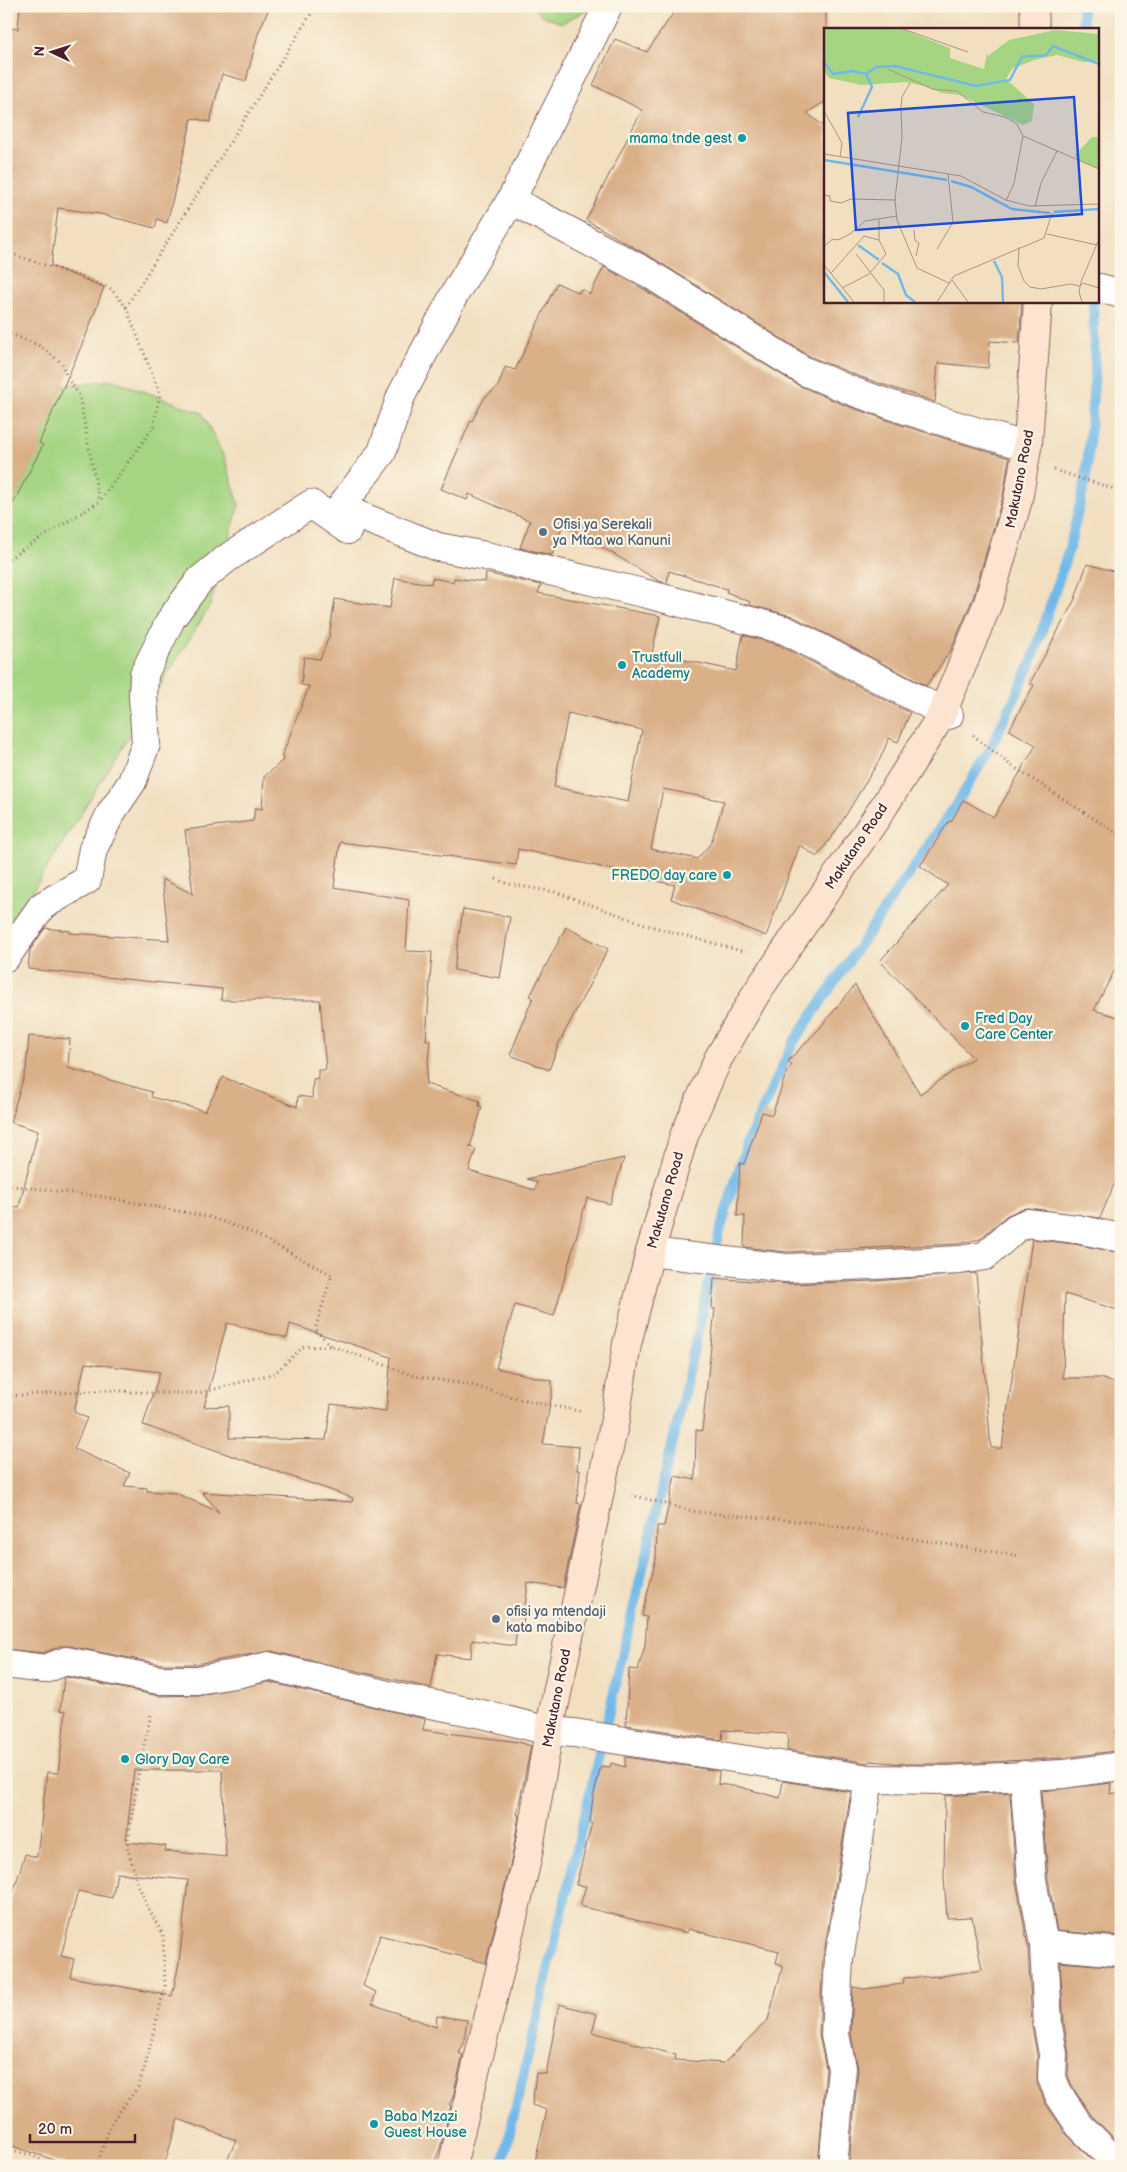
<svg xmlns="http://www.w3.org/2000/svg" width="1127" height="2172" viewBox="0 0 1127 2172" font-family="'Balsamiq Sans',sans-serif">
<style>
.green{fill:#a5d583;stroke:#787a57}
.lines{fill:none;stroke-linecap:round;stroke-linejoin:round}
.stream{stroke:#71b9e9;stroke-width:10}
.building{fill:#dab089;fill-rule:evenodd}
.street-casing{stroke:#84625f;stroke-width:30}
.secondary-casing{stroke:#84625f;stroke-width:30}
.path{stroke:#84625f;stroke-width:3;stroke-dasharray:1 4;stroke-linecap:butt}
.street{stroke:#fff;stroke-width:28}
.secondary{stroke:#fde4d1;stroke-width:28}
.culture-dot{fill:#0f9aa8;stroke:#fcf5e5;stroke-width:2}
.service-dot{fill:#5c6f8a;stroke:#fcf5e5;stroke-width:2}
.labels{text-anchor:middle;stroke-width:4.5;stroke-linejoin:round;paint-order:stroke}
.culture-label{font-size:14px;fill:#0d838f;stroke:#fcf5e5;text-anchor:start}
.street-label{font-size:14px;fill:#4a1f2b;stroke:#fcf5e5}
.service-label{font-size:14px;fill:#4e5e75;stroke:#fcf5e5;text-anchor:start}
.inset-river{fill:none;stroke:#71b9e9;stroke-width:2.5}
.inset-road{fill:none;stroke:#ae9284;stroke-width:1}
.view{fill:#1d4ed8;fill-opacity:0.15;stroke:#1d4ed8;stroke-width:2.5}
.inset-edge{fill:none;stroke:#4a1f2b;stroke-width:2.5}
</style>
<rect width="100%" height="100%" fill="#fcf5e5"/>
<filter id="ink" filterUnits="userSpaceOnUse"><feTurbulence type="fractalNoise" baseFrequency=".02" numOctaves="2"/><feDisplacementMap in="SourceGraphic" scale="10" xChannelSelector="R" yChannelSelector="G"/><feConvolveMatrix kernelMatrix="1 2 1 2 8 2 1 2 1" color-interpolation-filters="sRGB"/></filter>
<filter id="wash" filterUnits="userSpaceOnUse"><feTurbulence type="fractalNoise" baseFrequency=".0096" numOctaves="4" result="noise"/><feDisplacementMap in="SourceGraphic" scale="20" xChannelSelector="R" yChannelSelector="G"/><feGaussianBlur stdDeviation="1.12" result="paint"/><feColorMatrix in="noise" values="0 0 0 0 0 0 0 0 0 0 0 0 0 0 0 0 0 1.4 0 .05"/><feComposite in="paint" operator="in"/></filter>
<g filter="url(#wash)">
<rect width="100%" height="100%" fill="#f1dfc0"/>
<g class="green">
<polygon points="532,6 596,6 561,23 541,15"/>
<polygon points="114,380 202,413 225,459 239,505 210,606 6,934 6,422 41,388"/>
</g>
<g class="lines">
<g class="stream">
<polyline points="1082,6 1083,29"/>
<polyline points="502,2166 684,1394 719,1234 747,1143 793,1043 959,800 990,749 1031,664 1069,549 1086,479 1095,370 1093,301"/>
</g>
</g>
<g id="blocks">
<g class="building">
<polygon points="20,6 270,6 258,34 246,81 222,74 210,122 192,118 167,223 157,219 155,228 100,214 58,208 51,266 104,287 87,333 39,443 43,445 6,517 6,37 10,38 12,28 18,29"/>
<polygon points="678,6 826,6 826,101 807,113 826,128 826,301 1022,301 1019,343 990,341 988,368 938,363 935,402 858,376 811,357 656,260 586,220 642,110 593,85 615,39 647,52"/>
<polygon points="604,267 640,287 798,385 847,406 901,425 1009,458 1003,496 973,598 951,650 926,686 792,616 749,605 750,602 726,592 727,589 669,571 667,583 659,581 563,524 552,555 520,548 530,521 469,494 467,500 441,489 471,420 472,421 485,397 498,387 505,367 515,370 557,283 579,293 581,289 590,294"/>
<polygon points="1087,564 1121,573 1121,958 1094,1010 1121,1018 1121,1168 1100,1218 1028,1208 1021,1209 1006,1216 980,1239 958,1244 787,1252 744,1247 745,1216 737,1216 740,1163 744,1164 762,1112 772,1115 787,1071 792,1065 788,1061 819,1029 855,985 920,1094 973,1058 880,961 948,885 920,866 949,821 951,822 963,800 994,817 1036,745 1009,730 1034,685 1030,683 1075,599"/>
<path d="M486 573 541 585 538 593 660 616 652 653 736 671 743 635 779 645 910 713 898 742 889 738 880 759 838 828 817 857 800 845 766 936 671 899 675 885 637 877 638 875 518 849 516 865 340 842 334 887 409 900 406 951 432 952 426 1040H430L426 1084 480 1101 479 1106 482 1107 470 1147 476 1149 469 1171 535 1190 537 1182 527 1179 624 1158 610 1204 587 1198 554 1316 515 1305 496 1368 552 1381V1393L543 1444 579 1447 577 1470 580 1471 577 1503 581 1504 563 1588 528 1583 522 1630 517 1629 515 1646 472 1640 471 1658 437 1654 431 1688 271 1651 196 1664H161L69 1646H60L43 1653 6 1649V1206L19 1207 38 1131 10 1122 26 1070 29 1036 70 1039 68 1068 152 1092 151 1097 205 1111 223 1077 297 1107 298 1096 312 1098 313 1079 318 1078V1070H326L320 1000H221L222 989 28 969 30 950 45 928 70 931V933L169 940 162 879 193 894 185 830 253 821 255 808 262 809 264 777 283 760 282 756 309 686 301 685 304 657 320 659 329 637 335 599 390 608 395 578 431 584 432 578 453 582 454 578 485 582ZM568 713 642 730 628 802 554 787ZM663 789 724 801 711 843 697 859 651 849ZM227 1323 287 1338 290 1324 391 1357 386 1411 331 1404 326 1440 229 1438V1406L204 1407ZM85 1363 160 1372 143 1425 353 1498 352 1502 202 1492 219 1512 175 1493 147 1491V1488L124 1486 130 1473 74 1449 87 1418 74 1412Z"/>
<polygon points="463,909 510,917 500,978 454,970"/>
<polygon points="566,927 608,949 559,1043 549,1070 510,1055 533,997 530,996"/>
<polygon points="1032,1239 1074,1244 1121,1253 1121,1311 1065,1294 1063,1378 1101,1378 1121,1386 1121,1711 1116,1730 1114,1751 1063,1758 948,1764 905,1764 870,1761 869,1763 787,1750 788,1734 723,1730 722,1740 626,1725 629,1669 638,1670 645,1645 647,1617 642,1616 656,1558 657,1526 664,1526 675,1476 695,1480 696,1430 702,1431 715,1309 712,1308 714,1278 787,1284 875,1281 976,1273 991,1448 1002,1448"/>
<path d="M67 1677 159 1696 199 1695 268 1682 425 1719 423 1730 519 1742 531 1746 517 1815H519L512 1857 486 1963 380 1935 363 1986 376 1992 372 2004 436 2027 437 2016 467 2020 464 2043 459 2053 463 2055 453 2097 449 2105 451 2106 440 2148 433 2166H225L236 2140 178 2119 164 2166H72L6 2144V1916L25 1854 37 1857 47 1772 58 1773 66 1711 60 1710 64 1679ZM134 1770H222L226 1857 165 1851 166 1846 126 1842ZM117 1873 188 1880 179 1963 172 1996 70 1977 74 1959 61 1956 78 1891 112 1898Z"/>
<polygon points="625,1757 719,1771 718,1784 740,1787 780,1798 783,1781 851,1792 823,1958 819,2034 826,2069 818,2166 751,2166 713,2163 713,2166 534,2166 547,2110 532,2105 536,2073 546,2074 559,2004 597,2014 592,2032 676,2055 675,2060 724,2063 768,2020 783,1965 776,1963 779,1951 688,1929 687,1933 580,1906 586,1886 576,1885 592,1823 590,1823 593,1797 601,1766 610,1767 611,1763 625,1767"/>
<polygon points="1111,1783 1110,1794 1121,1792 1121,1936 1057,1931 1048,1878 1041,1791"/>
<polygon points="1010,1792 1016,1881 1028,1947 1032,2027 1037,2055 1037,2084 1046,2104 1066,2134 1096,2164 849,2166 858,2069 851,2034 853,1987 864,1989 903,1984 904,1978 942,1976 982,1970 972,1917 947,1918 944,1878 945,1796"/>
<polygon points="1060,1962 1121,1967 1121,2131 1115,2139 1091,2115 1073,2088 1068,2075 1069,2054 1064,2024"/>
</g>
</g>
</g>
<g filter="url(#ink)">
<use href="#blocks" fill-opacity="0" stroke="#84625f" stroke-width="1"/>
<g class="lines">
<defs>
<g id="street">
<polyline points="511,200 648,273 804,371 852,391 906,410 1024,446 1028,442"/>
<polyline points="1100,288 1121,294"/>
<polyline points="340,508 438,547 486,556 643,593 785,630 949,715"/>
<polyline points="340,508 382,452 401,396 454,295 511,200 608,6"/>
<polyline points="6,957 42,906 87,880 93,849 111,813 132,782 146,744 143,696 144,674 171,619 200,580 226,559 311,504 348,530 347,525"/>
<polyline points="650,1252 786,1268 874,1265 960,1260 985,1256 1016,1228 1027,1223 1077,1229 1121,1238"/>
<polyline points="6,1664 45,1669 66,1661 159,1680 197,1680 241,1673 268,1666 405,1699 482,1714 549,1731 574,1733 869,1779 948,1780 1064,1774 1121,1766"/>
<polyline points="1024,1775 1032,1880 1044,1945 1048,2026 1053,2054 1052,2078 1059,2095 1079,2125 1120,2166"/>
<polyline points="1044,1945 1121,1952"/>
<polyline points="833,2166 842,2068 835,2035 839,1959 869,1779"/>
</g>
<g id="secondary">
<polyline points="1034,6 1035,29"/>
<polyline points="452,2166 527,1860 549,1731 615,1420 627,1344 650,1252 684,1136 718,1059 757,992 879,814 941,716 988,603 1018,500 1028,442 1038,301"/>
</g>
</defs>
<use href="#street" class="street-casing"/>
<use href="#secondary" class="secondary-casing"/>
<g class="path">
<polyline points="6,252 84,278 111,289 126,307 160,394 153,428 99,502 6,560"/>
<polyline points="126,307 316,6"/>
<polyline points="6,332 40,346 62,363 67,377 79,395 99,501"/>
<polyline points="1054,470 1121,491"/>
<polyline points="973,735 1009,764 1121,836"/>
<polyline points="496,879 508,884 555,892 650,926 745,952"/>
<polyline points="6,1185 105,1197 209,1217 247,1230 332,1275 315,1329 331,1346"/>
<polyline points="6,1396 107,1390 149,1393 200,1393 275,1373 303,1347 332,1346 415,1376 471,1385 520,1399 583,1412"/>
<polyline points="631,1495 697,1512 808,1522 1020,1556"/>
<polyline points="6,2149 32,2155 50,2166"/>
<polyline points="96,2166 112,2121 138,2087 145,2066 165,1986 163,1934 148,1908 137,1882 127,1845 142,1753 152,1711"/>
</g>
<use href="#street" class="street"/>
<use href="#secondary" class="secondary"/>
</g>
</g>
<g class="culture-dot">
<circle cx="742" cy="138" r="5"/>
<circle cx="622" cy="665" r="5"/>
<circle cx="727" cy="875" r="5"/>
<circle cx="965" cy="1026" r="5"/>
<circle cx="125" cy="1759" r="5"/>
<circle cx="374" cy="2124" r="5"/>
</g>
<g class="service-dot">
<circle cx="543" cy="532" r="5"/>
<circle cx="496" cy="1619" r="5"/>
</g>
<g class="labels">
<g class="culture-label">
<text x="732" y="143" text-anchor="end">mama tnde gest</text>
<text x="632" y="662">Trustfull<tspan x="632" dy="16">Academy</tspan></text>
<text x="717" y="880" text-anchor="end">FREDO day care</text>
<text x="975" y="1023">Fred Day<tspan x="975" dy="16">Care Center</tspan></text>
<text x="135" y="1764">Glory Day Care</text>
<text x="384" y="2121">Baba Mzazi<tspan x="384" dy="16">Guest House</tspan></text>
</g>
<g class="street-label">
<text transform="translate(1019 479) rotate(-79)" y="5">Makutano Road</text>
<text transform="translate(856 846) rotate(-56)" y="5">Makutano Road</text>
<text transform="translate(665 1200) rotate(-74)" y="5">Makutano Road</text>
<text transform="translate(556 1698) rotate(-79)" y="5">Makutano Road</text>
</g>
<g class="service-label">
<text x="553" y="529">Ofisi ya Serekali<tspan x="553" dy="16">ya Mtaa wa Kanuni</tspan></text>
<text x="506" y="1616">ofisi ya mtendaji<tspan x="506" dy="16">kata mabibo</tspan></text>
</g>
</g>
<g transform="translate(824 28)">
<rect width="275" height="275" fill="#f1dfc0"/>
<path d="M0 1H78L126 20V30L160 41 163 25 164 28 185 12 231 2 275 6V33L259 34 233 27 210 32 188 41 182 51 210 76 208 93 199 97 136 67 118 65 101 58 82 54 38 57 5 50 0 43ZM268 109H275V141L254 132 251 127Z" fill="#a5d583"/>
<path class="inset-river" d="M0 34 9 46 28 43 42 46 52 39 71 38 152 58 186 52 198 29 222 27 229 18 275 36M34 89 48 59 42 46M0 132 123 152M127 153 147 159 188 181 226 185M230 184 275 181M34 217 55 232M170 233 178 249 179 274M58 235 74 246 82 267 91 274M0 244 24 274"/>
<path class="inset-road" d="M79 1 144 24M64 41 108 61 133 63 159 84 181 89 193 96 199 108 190 155 182 173M86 55 78 69 77 79 78 109 71 172 73 192 93 240 125 255M0 83 18 115 16 129M199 108 275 141M0 126 137 148 182 172 205 178 275 176M0 167 6 168V173L17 175 27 171 71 172M211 179 217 155 233 123M90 202 91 212 95 215 92 228M223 206 273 217M0 218 9 211 14 212 26 206 41 193 73 188M195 219 194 238 200 253 206 259 217 261 246 256 256 258 259 255 275 260M113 221 129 194 124 146M32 226 60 262V274M0 237 30 274M7 245 40 208 55 212M128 252 144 274M18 260 45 246 62 226 55 212V192M113 274 130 248 220 210 228 185M258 274 255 264 257 254 275 211"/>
<path class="view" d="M250 69 258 186 32 202 24 85Z"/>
<rect width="275" height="275" class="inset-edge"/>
</g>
<rect width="1127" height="2172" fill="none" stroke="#fcf5e5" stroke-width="25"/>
<g transform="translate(52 52) rotate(274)" stroke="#fcf5e5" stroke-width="4" paint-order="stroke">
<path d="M0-4L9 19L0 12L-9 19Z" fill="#4a1f2b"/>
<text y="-8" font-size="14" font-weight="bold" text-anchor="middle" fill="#4a1f2b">N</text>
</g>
<path d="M30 2134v8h105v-8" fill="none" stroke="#4a1f2b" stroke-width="2.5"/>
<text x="38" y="2134" font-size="15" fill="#4a1f2b" stroke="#fcf5e5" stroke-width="4" paint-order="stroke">20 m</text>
</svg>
